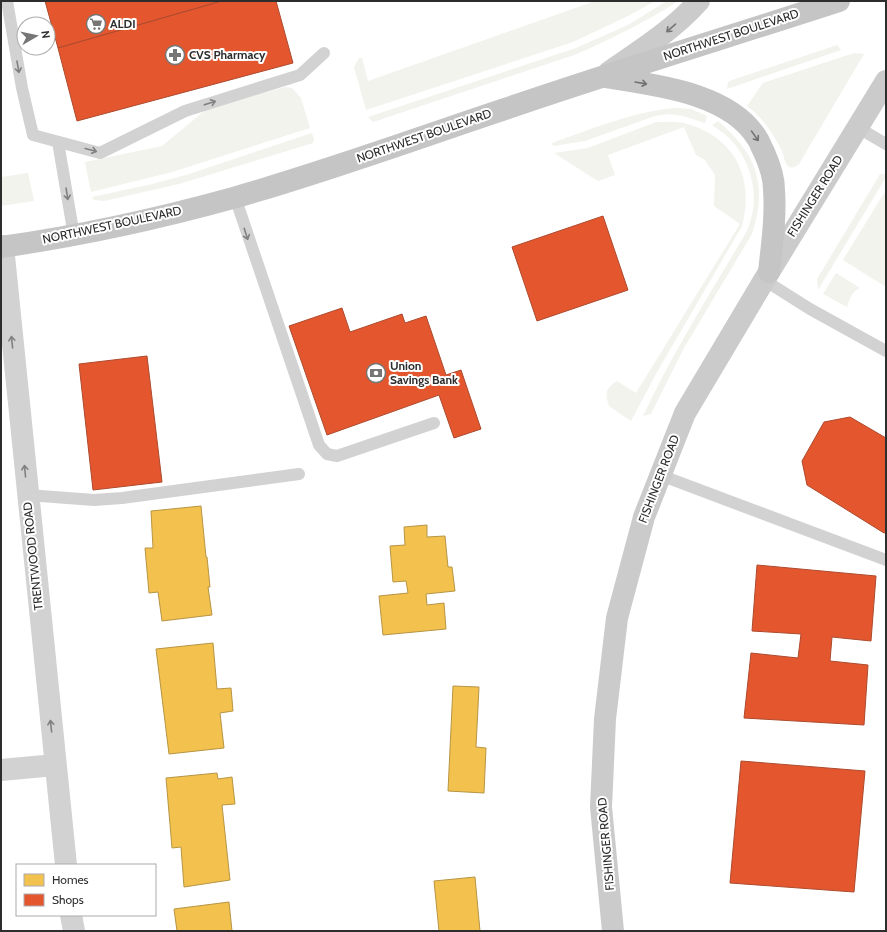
<svg xmlns="http://www.w3.org/2000/svg" width="887" height="932" viewBox="0 0 887 932" font-family="Cabin,sans-serif">
<style>
.green{fill:#f1f3ec}
.homes{fill:#f2c14e;stroke:#b79544}
.shops{fill:#e4572e;stroke:#ad4a2e}
.lines{fill:none;stroke-linecap:round;stroke-linejoin:round}
.service{stroke:#d2d2d2;stroke-width:12}
.minor{stroke:#d2d2d2;stroke-width:22}
.secondary{stroke:#cbcbcb;stroke-width:22}
.primary{stroke:#c5c5c5;stroke-width:22}
.oneway{stroke:#747474}
.oneway2{stroke:#808080}
.oneway3{stroke:#717171}
.labels{text-anchor:middle;stroke-width:4;stroke-linejoin:round;paint-order:stroke}
.poi-label{font-size:12px;font-weight:bold;fill:#2d2d2d;stroke:#fff;text-anchor:start}
.street-label{font-size:12px;fill:#2d2d2d;stroke:#fff}
</style>
<rect width="100%" height="100%" fill="#fff"/>
<g class="green">
<polygon points="595,1 655,1 630,15 573,42 366,110 354,67 359,58 362,58 368,81"/>
<path d="M667 1H678C646 22 612 38 577 54L373 122 368 117 576 48 628 25Z"/>
<polygon points="837,45 841,50 727,89 728,82 732,80"/>
<path d="M854 53 864 54 799 164C796 167 791 169 788 166 784 162 784 155 782 151 774 134 762 117 747 106L763 83Z"/>
<polygon points="285,87 292,88 301,98 310,128 172,172 91,192 85,162 162,146 208,108"/>
<path d="M676 108 691 109 707 116 705 123 683 116 667 114 655 116 585 141 553 146 552 143C593 129 633 111 676 108Z"/>
<path d="M718 121C757 154 768 185 752 234L684 348 651 414 643 416C673 352 711 292 747 231 749 225 752 217 753 210 757 184 747 154 727 136 722 132 717 129 712 125Z"/>
<path d="M656 122C665 122 674 121 683 123 734 135 755 177 742 226L657 372 631 421 609 406C605 393 605 389 617 381L636 393 740 224 714 206 715 175 705 160 696 155 684 127 608 155 615 175 598 181 554 153 588 148Z"/>
<polygon points="312,133 314,140 313,143 179,184 104,201 94,200 92,197 152,184 186,175"/>
<polygon points="28,173 34,201 1,206 1,177"/>
<polygon points="880,174 886,174 886,177 818,290 817,279"/>
<polygon points="886,190 886,287 843,260"/>
<path d="M836 273 860 288C851 292 850 298 847 307L823 294Z"/>
</g>
<g class="homes">
<polygon points="201,506 206,557 207,557 210,587 208,587 212,615 162,621 158,592 149,593 145,548 153,548 151,511"/>
<polygon points="427,525 427,537 445,536 448,567 452,567 455,591 426,594 427,605 444,603 446,629 383,635 379,596 408,593 406,581 393,582 390,546 405,545 404,527"/>
<polygon points="213,643 217,689 231,688 233,711 220,713 224,748 169,754 156,649"/>
<polygon points="453,686 479,687 476,747 486,748 484,793 448,791"/>
<polygon points="217,773 218,779 232,777 235,804 222,805 230,880 184,887 181,847 172,848 166,778"/>
<polygon points="475,877 480,931 439,931 434,881"/>
<polygon points="229,902 232,931 177,931 174,909"/>
</g>
<g class="shops">
<polygon points="45,1 222,1 58,48"/>
<polygon points="222,1 276,1 293,63 77,121 58,48"/>
<polygon points="603,216 628,290 537,321 512,247"/>
<polygon points="342,308 350,332 402,314 405,323 426,316 446,375 461,370 481,429 454,438 439,395 327,435 289,326"/>
<polygon points="147,356 162,482 93,490 79,364"/>
<polygon points="850,417 886,438 886,532 884,533 807,485 802,461 824,422"/>
<polygon points="757,565 876,576 871,641 832,637 830,661 868,665 864,725 744,718 751,653 798,658 801,634 752,631"/>
<polygon points="741,761 865,771 854,892 730,883"/>
</g>
<g class="lines">
<g class="service">
<polyline points="7,1 22,88 33,135 100,153 185,111 300,75 324,53"/>
<polyline points="857,127 886,144"/>
<polyline points="58,142 74,236"/>
<polyline points="235,197 319,445 327,454 337,456 434,423"/>
<polyline points="764,280 810,309 886,351"/>
<polyline points="660,475 886,560"/>
<polyline points="27,495 94,500 122,498 299,474"/>
</g>
<g class="minor">
<polyline points="3,246 66,865"/>
<polyline points="1,770 55,765"/>
<polyline points="71,915 74,931"/>
</g>
<g class="secondary">
<path d="M609 72C641 50 673 30 699 1"/>
<polyline points="613,931 601,807 605,719 617,618 644,517 685,413 769,272 886,81"/>
</g>
<g class="primary">
<path d="M605 77C653 85 729 92 757 138 760 142 761 147 764 152 769 163 774 177 774 190 776 217 772 244 769 272"/>
<path d="M1 247C79 236 157 219 233 198 325 172 415 139 505 109 616 71 728 37 839 1"/>
</g>
</g>
<defs><path id="oneway-shaft" d="M-6 0H5M1.5-3L5.5 0L1.5 3" fill="none" stroke-width="1.6" stroke-linecap="round" stroke-linejoin="round"/></defs>
<use class="oneway" href="#oneway-shaft" transform="translate(671 28) rotate(139)"/>
<g class="oneway2">
<use href="#oneway-shaft" transform="translate(18 67) rotate(80)"/>
<use href="#oneway-shaft" transform="translate(210 103) rotate(-18)"/>
<use href="#oneway-shaft" transform="translate(91 150) rotate(15)"/>
<use href="#oneway-shaft" transform="translate(67 194) rotate(81)"/>
<use href="#oneway-shaft" transform="translate(246 234) rotate(72)"/>
<use href="#oneway-shaft" transform="translate(12 342) rotate(-96)"/>
<use href="#oneway-shaft" transform="translate(25 471) rotate(-95)"/>
<use href="#oneway-shaft" transform="translate(51 726) rotate(-96)"/>
</g>
<g class="oneway3">
<use href="#oneway-shaft" transform="translate(641 83) rotate(10)"/>
<use href="#oneway-shaft" transform="translate(755 136) rotate(55)"/>
</g>
<defs>
<symbol id="supermarket-ring" viewBox="-11 -11 22 22"><circle r="9.5" fill="#fff" stroke="#767676" stroke-width="1.5"/><path d="M-6-5.5h2.5l.6 2H6L4.5 2H-2.5L-4.4-4H-6ZM-1.5 3.2a1.3 1.3 0 1 0 .1 0ZM3 3.2a1.3 1.3 0 1 0 .1 0Z" fill="#767676"/></symbol>
<symbol id="pharmacy-ring" viewBox="-11 -11 22 22"><circle r="9.5" fill="#fff" stroke="#767676" stroke-width="1.5"/><path d="M-2-6h4v4h4v4h-4v4h-4v-4h-4v-4h4Z" fill="#767676"/></symbol>
<symbol id="bank-ring" viewBox="-11 -11 22 22"><circle r="9.5" fill="#fff" stroke="#767676" stroke-width="1.5"/><path d="M-6-4H6V4H-6ZM0-2.3a2.3 2.3 0 1 0 0 4.6a2.3 2.3 0 1 0 0-4.6Z" fill="#767676"/></symbol>
</defs>
<g fill-rule="evenodd">
<use href="#supermarket-ring" x="85" y="13" width="22" height="22"/>
<use href="#pharmacy-ring" x="164" y="44" width="22" height="22"/>
<use href="#bank-ring" x="365" y="362" width="22" height="22"/>
</g>
<g class="labels">
<g class="poi-label">
<text x="110" y="28">ALDI</text>
<text x="189" y="59">CVS Pharmacy</text>
<text x="390" y="370">Union<tspan x="390" dy="14">Savings Bank</tspan></text>
</g>
<g class="street-label">
<text transform="translate(731 35) rotate(-18)" y="4">NORTHWEST BOULEVARD</text>
<text transform="translate(424 136) rotate(-19)" y="4">NORTHWEST BOULEVARD</text>
<text transform="translate(815 196) rotate(-58)" y="4">FISHINGER ROAD</text>
<text transform="translate(112 225) rotate(-12)" y="4">NORTHWEST BOULEVARD</text>
<text transform="translate(659 479) rotate(-69)" y="4">FISHINGER ROAD</text>
<text transform="translate(33 556) rotate(-96)" y="4">TRENTWOOD ROAD</text>
<text transform="translate(606 844) rotate(-95)" y="4">FISHINGER ROAD</text>
</g>
</g>
<rect width="887" height="932" fill="none" stroke="#2d2d2d" stroke-width="4"/>
<rect x="16" y="864" width="140" height="52" fill="#ffffff" stroke="#ababab"/>
<rect x="24" y="874" width="20" height="12" fill="#f2c14e" stroke="#ababab"/>
<text x="52" y="884" font-size="12" fill="#2d2d2d">Homes</text>
<rect x="24" y="894" width="20" height="12" fill="#e4572e" stroke="#ababab"/>
<text x="52" y="904" font-size="12" fill="#2d2d2d">Shops</text>
<g transform="translate(36 36) rotate(81)"><circle r="19" fill="#ffffff" stroke="#ababab"/>
<path d="M0-3L7 15L0 10L-7 15Z" fill="#767676"/>
<text y="-6" font-size="11" font-weight="bold" text-anchor="middle" fill="#2d2d2d">N</text>
</g>
</svg>
